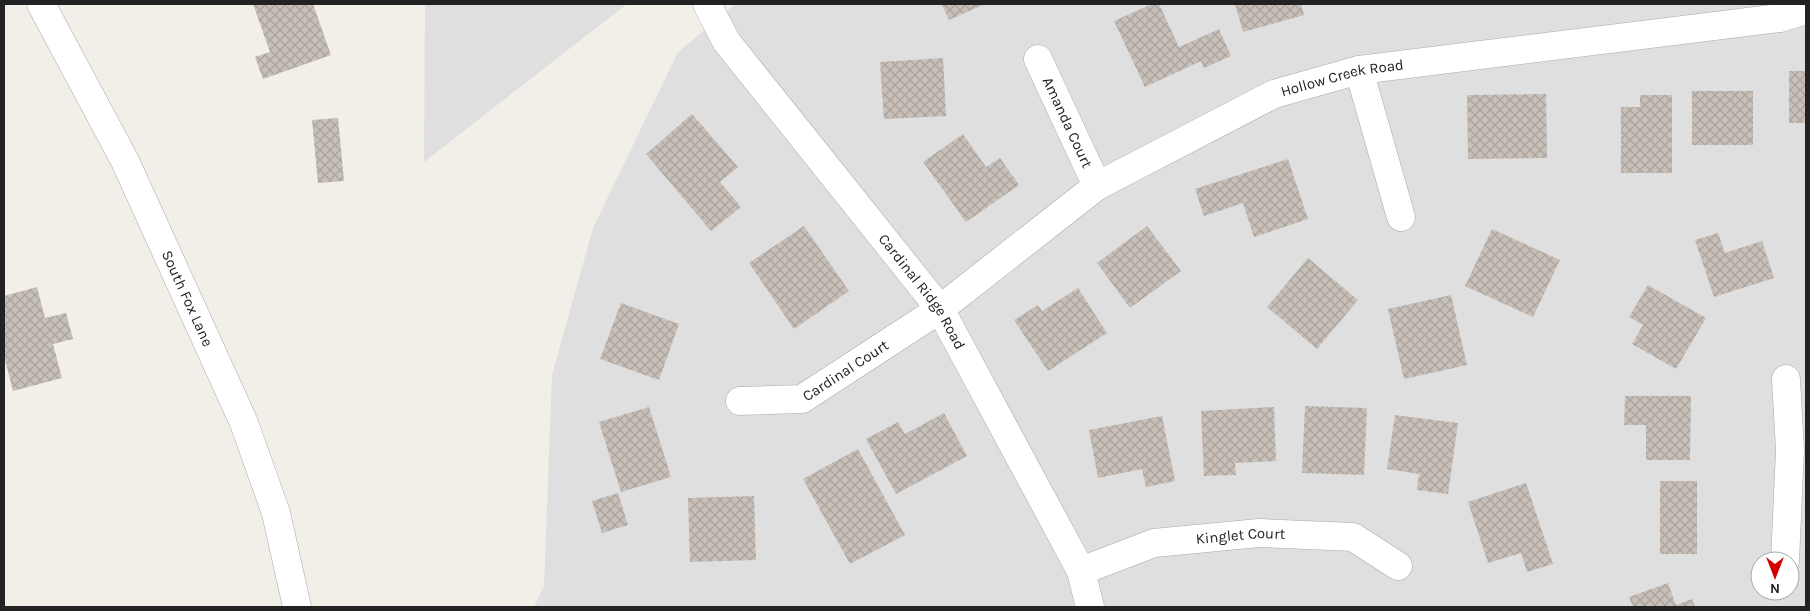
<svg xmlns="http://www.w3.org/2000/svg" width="1810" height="611" viewBox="0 0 1810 611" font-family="Karla,sans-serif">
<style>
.residential{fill:#e0dfdf;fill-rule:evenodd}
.building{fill:url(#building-cross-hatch)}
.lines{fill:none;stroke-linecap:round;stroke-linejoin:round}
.minor-casing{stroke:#a9a9a9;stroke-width:29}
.minor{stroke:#fff;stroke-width:28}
.labels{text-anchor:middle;stroke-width:4.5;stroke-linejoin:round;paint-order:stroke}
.street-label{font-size:15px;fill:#222;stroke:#fff}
</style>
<defs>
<pattern id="building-cross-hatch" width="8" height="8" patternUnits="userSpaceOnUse" patternTransform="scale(1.25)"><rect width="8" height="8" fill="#c7bfb8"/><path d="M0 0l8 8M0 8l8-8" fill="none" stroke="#aba49e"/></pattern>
</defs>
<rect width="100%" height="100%" fill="#f2efe9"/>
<g class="residential">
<polygon points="425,4 627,4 424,162"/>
<path d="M736 4H1806V607H534L544 586 552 375 593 228 678 52ZM1760 561H1790V591H1760Z"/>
</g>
<g class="building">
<polygon points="253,4 313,4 331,55 263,79 255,57 270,52"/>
<polygon points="942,4 985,4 949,20"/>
<polygon points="1152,4 1159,4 1179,47 1219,29 1231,56 1204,68 1201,61 1145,87 1114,21"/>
<polygon points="1235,4 1301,4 1304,15 1243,32"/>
<polygon points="943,58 946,116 884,119 880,62"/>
<rect x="1789" y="71" width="17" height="52"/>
<rect x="1692" y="91" width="61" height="54"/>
<polygon points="1546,94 1547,158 1468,159 1467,95"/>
<polygon points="1640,95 1672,95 1672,173 1621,173 1621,107 1640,107"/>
<polygon points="692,114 738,167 720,182 741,207 711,231 646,154"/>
<polygon points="338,118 344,181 318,183 312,120"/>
<polygon points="963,134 986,167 1000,158 1019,185 966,222 923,162"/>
<polygon points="1288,159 1308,219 1254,237 1243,203 1204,216 1195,189"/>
<polygon points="804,226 849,291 794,329 749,263"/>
<polygon points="1147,226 1181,271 1130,308 1097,263"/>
<polygon points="1492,229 1560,260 1533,317 1465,286"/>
<polygon points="1718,233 1725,253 1762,241 1774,278 1714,297 1695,240"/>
<polygon points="1308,258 1358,300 1317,349 1267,307"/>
<polygon points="1648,285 1706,318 1676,369 1632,344 1643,325 1629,317"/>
<polygon points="37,287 45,318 66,313 73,339 53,344 62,378 13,391 4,356 4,296"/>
<polygon points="1078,288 1107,333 1048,371 1014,320 1038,305 1042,311"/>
<polygon points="1451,295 1467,365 1404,379 1388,309"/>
<polygon points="621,303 679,324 659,380 600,359"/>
<polygon points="1625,396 1691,396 1690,460 1646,460 1646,425 1624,425"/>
<polygon points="1305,406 1367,408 1364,475 1302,473"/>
<polygon points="649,407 671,477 621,492 599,422"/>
<polygon points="1274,407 1276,461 1235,463 1236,475 1204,476 1201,411"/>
<polygon points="944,413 967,456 896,494 866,439 898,422 905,434"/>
<polygon points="1395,415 1458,423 1448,494 1417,490 1419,474 1387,469"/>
<polygon points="1162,416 1175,481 1146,487 1142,469 1098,478 1089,430"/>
<polygon points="858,449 905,535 850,564 803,479"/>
<rect x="1660" y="481" width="37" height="73"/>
<polygon points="1526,483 1553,564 1527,572 1521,553 1488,563 1468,502"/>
<polygon points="618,493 628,525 602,533 592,501"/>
<polygon points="754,496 756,560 690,562 688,498"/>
<polygon points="1668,583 1676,605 1692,599 1695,607 1633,607 1629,597"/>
</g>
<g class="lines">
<defs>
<g id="minor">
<path id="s1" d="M41 4 125 161 244 423 276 513 297 607"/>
<path id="s2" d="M707 4 726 41 940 309 1081 571 1090 607"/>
<path id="s3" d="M1038 59 1097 186"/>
<polyline points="1359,70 1401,217"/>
<path id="s4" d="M740 401 802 399 940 309 1097 186 1274 94 1359 70 1780 18 1806 10"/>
<polyline points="1785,561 1790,450 1786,379"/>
<path id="s5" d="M1081 571 1154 543 1259 533 1353 537 1398 566"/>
</g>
</defs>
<use href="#minor" class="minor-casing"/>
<use href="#minor" class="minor"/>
</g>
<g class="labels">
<g class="street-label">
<text dy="5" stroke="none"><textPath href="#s4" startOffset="696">Hollow Creek Road</textPath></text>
<text dy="5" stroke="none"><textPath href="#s3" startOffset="70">Amanda Court</textPath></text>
<text dy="5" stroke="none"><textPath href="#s2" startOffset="360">Cardinal Ridge Road</textPath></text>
<text dy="5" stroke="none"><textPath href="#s1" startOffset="329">South Fox Lane</textPath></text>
<text dy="5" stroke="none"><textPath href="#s4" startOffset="114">Cardinal Court</textPath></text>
<text dy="5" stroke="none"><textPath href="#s5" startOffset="165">Kinglet Court</textPath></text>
</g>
</g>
<rect width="1810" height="611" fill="none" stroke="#222222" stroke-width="10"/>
<g transform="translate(1775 576) rotate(180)"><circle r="24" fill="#ffffff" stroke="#a7a7a7"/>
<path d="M0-4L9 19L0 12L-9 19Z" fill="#d40000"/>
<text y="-8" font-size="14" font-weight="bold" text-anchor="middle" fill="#222222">N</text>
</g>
</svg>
